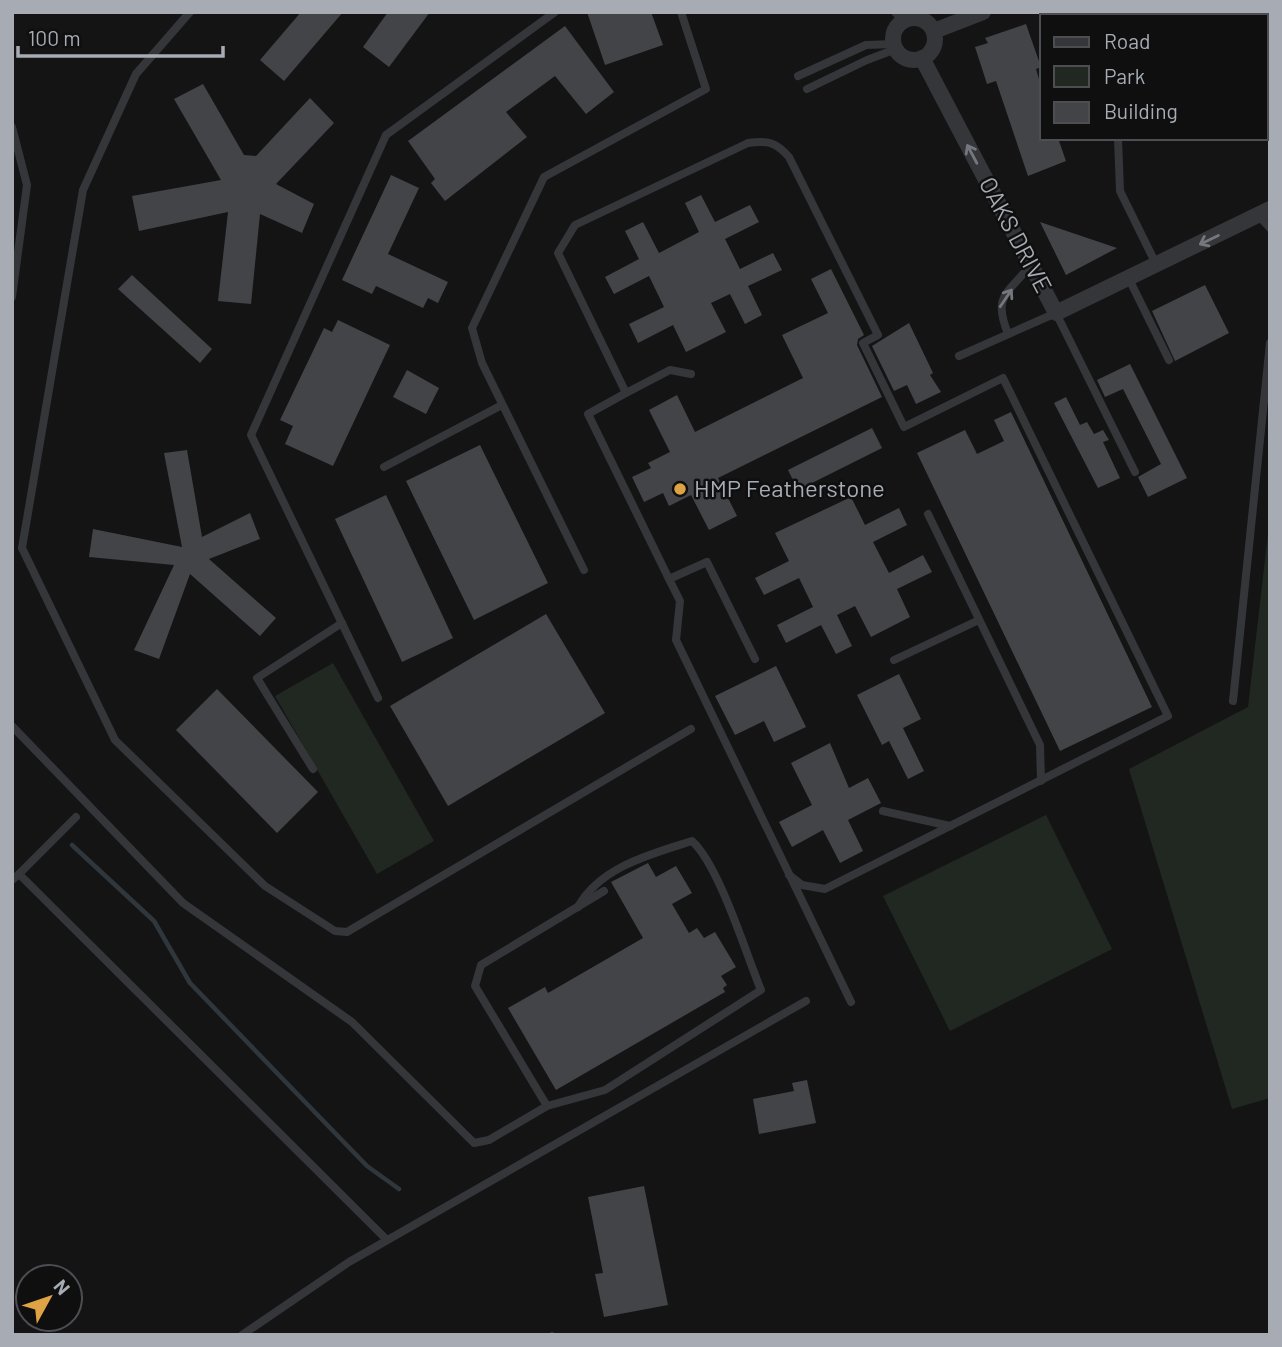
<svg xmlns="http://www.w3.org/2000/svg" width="1282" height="1347" viewBox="0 0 1282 1347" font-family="Barlow,sans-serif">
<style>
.green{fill:#212821}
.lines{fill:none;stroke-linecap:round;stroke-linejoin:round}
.stream{stroke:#2f373d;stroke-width:4.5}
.building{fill:#434448}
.lane{stroke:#35363a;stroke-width:8}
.street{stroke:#35363a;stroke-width:16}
.oneway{stroke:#74777d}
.poi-dot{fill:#dda345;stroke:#0f0f10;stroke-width:2.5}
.labels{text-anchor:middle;stroke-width:5;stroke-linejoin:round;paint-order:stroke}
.street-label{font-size:24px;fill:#a7acb4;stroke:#0f0f10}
.poi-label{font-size:24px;fill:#a7acb4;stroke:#0f0f10;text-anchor:start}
</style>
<rect width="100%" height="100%" fill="#141415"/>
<g class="green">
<polygon points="1270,516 1270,1098 1232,1109 1129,769 1248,707"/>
<polygon points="333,663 434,841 377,874 275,696"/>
<polygon points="1046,815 1112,949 950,1031 883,896"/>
</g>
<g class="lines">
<g class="stream">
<polyline points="72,845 154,921 190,983 367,1166 399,1189"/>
<polyline points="552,1334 552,1335"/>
</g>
</g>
<g class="building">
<polygon points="301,12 343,12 284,81 260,60"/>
<polygon points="388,12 430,12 389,67 363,47"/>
<polygon points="587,12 651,12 663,45 605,65"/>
<polygon points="1026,24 1041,67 1036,69 1042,89 1042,138 1058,138 1066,161 1028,176 996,81 987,84 975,47 988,43 985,38"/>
<polygon points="565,26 614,92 586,114 555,76 506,112 527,137 445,201 431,183 435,179 408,141"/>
<polygon points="203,84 244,155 256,156 310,98 334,123 276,184 314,204 302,233 260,214 251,304 218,301 228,212 139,231 132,196 221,180 174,99"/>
<polygon points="391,175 419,188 388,254 448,282 438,303 428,298 423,308 376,286 372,294 342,280"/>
<polygon points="701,195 715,222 750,205 759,222 725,239 740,269 773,253 782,270 748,286 762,315 745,324 730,294 711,303 726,332 686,352 673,325 638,343 629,324 664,307 649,276 614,294 605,277 639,259 625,231 643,222 659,253 699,232 685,203"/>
<polygon points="1040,222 1117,248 1066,275"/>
<polygon points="831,269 864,335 858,339 857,345 882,397 718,478 737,516 709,530 691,495 669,506 663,493 644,502 632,477 651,468 648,463 670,452 649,410 677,395 695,432 803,378 782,335 828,313 811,279"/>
<polygon points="132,275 212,349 200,363 118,289"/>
<polygon points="1205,285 1229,333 1175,361 1152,311"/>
<polygon points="338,320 390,345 333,466 285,444 293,426 280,420 324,328 332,332"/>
<polygon points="909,323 933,373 930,375 941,392 916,404 907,385 894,391 872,346"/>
<polygon points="1130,364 1187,478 1148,497 1138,477 1161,464 1123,389 1105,397 1097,380"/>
<polygon points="407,370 439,388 426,414 393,397"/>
<polygon points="1066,397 1080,425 1087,422 1094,434 1103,430 1109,440 1103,442 1120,478 1098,488 1054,403"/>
<polygon points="1011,412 1152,707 1060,751 917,453 965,430 977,454 1004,441 994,420"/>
<polygon points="872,428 882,448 798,490 788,470"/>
<polygon points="480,445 548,583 474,620 406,481"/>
<polygon points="187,450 202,537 250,513 260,539 209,559 276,618 260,636 190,574 159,659 134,650 174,565 89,557 93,529 182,547 164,453"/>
<polygon points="386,495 453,638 402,662 335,519"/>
<polygon points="851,497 865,525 899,508 907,525 873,542 889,573 923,555 932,572 897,589 910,617 871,637 855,606 837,615 852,646 836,654 821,625 786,643 777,625 813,607 799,578 764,595 755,578 789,561 775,533"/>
<polygon points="546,614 605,713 448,806 390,706"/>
<polygon points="776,666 806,727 774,742 764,721 735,735 715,696"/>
<polygon points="899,674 921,719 903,728 924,771 908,779 889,741 882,745 857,695"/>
<polygon points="217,689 318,792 277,833 176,730"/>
<polygon points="830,743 849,788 868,778 881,803 848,820 863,851 840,863 823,830 792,847 779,822 812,805 791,763"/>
<polygon points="648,863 656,877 676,866 692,893 672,904 689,933 697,928 704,938 715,932 736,967 721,976 727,985 723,988 725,992 556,1090 508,1008 545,987 548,993 643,938 611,882"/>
<polygon points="807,1080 816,1123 759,1134 753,1099 794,1091 792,1083"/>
<polygon points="644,1186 668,1305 604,1317 595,1274 603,1273 588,1197"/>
</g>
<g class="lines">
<g class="lane">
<polyline points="190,12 136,74 83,190 22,548 115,740 265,886 335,931 347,932 691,729"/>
<polyline points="895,12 903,21"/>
<polyline points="1113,12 1113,16"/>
<polyline points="798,76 866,45 894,44"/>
<polyline points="807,89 867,60 896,49"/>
<polyline points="12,127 27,185 12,297"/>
<polyline points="1118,138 1120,191 1157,266"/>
<polyline points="1258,215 1270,228"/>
<polyline points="1129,279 1169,360"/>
<path d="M1008 334C993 296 1006 295 1030 266"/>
<polyline points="959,356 1056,313 1135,472"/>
<polyline points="626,393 670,370 691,374"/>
<polyline points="384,467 502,405"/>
<polyline points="928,514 1040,745 1041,781"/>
<polyline points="584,570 482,363 472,328 544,177 706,89 681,12"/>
<path d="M669 579 588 414 626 393 558 253 575 225 748 143C767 140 776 142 789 157L878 335 863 343 904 427 1003 378 1168 716 825 889 802 885 789 875"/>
<polyline points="755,659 707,562 669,579 680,601 676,640 851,1002"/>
<polyline points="894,660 979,620"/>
<polyline points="378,698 251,435 386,135 555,12"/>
<polyline points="1233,701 1270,343"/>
<path d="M12 726 183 903 352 1022 474 1143 489 1140 547 1106 605 1090 761 990C746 954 719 865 692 841 651 854 600 867 578 907"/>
<polyline points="313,769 257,678 342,623"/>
<polyline points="883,811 950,826"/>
<polyline points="19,874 76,817"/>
<polyline points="12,880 19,874 387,1240"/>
<polyline points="547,1106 475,986 481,965 604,891"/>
<polyline points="242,1335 349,1262 806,1001"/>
</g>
<g class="street">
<circle cx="914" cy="39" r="21"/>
<polyline points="934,31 983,12"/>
<polyline points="922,58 1056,313 1270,209"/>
</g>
</g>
<defs><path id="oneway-shaft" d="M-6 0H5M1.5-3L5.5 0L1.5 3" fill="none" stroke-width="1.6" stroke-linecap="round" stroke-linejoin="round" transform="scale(1.75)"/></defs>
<g class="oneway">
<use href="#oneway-shaft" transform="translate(972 154) rotate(-118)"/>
<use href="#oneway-shaft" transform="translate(1209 240) rotate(154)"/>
<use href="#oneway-shaft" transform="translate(1006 298) rotate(-56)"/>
</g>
<circle class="poi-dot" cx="680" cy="489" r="7"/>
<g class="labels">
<g class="street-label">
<text transform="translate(1015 235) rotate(62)" y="8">OAKS DRIVE</text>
</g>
<g class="poi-label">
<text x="694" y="497">HMP Featherstone</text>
</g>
</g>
<rect width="1282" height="1347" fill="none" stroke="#a7acb4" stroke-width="28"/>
<rect x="1040" y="14" width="228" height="126" fill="#0f0f10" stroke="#4c4e52" stroke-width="2"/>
<rect x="1054" y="37" width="35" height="10" fill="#35363a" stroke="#4c4e52" stroke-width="2"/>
<text x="1104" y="49" font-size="21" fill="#a7acb4">Road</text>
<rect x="1054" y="66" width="35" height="21" fill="#212821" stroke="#4c4e52" stroke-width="2"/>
<text x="1104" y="84" font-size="21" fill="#a7acb4">Park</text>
<rect x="1054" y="102" width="35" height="21" fill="#434448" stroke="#4c4e52" stroke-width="2"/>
<text x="1104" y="119" font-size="21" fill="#a7acb4">Building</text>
<g transform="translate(49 1298) rotate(50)"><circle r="33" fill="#0f0f10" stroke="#4c4e52" stroke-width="2"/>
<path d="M0-5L12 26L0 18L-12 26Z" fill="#dda345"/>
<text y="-10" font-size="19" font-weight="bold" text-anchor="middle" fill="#a7acb4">N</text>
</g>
<path d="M18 46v10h205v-10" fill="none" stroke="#a7acb4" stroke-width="3.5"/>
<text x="28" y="46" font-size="21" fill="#a7acb4" stroke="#0f0f10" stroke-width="5" paint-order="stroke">100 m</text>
</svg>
